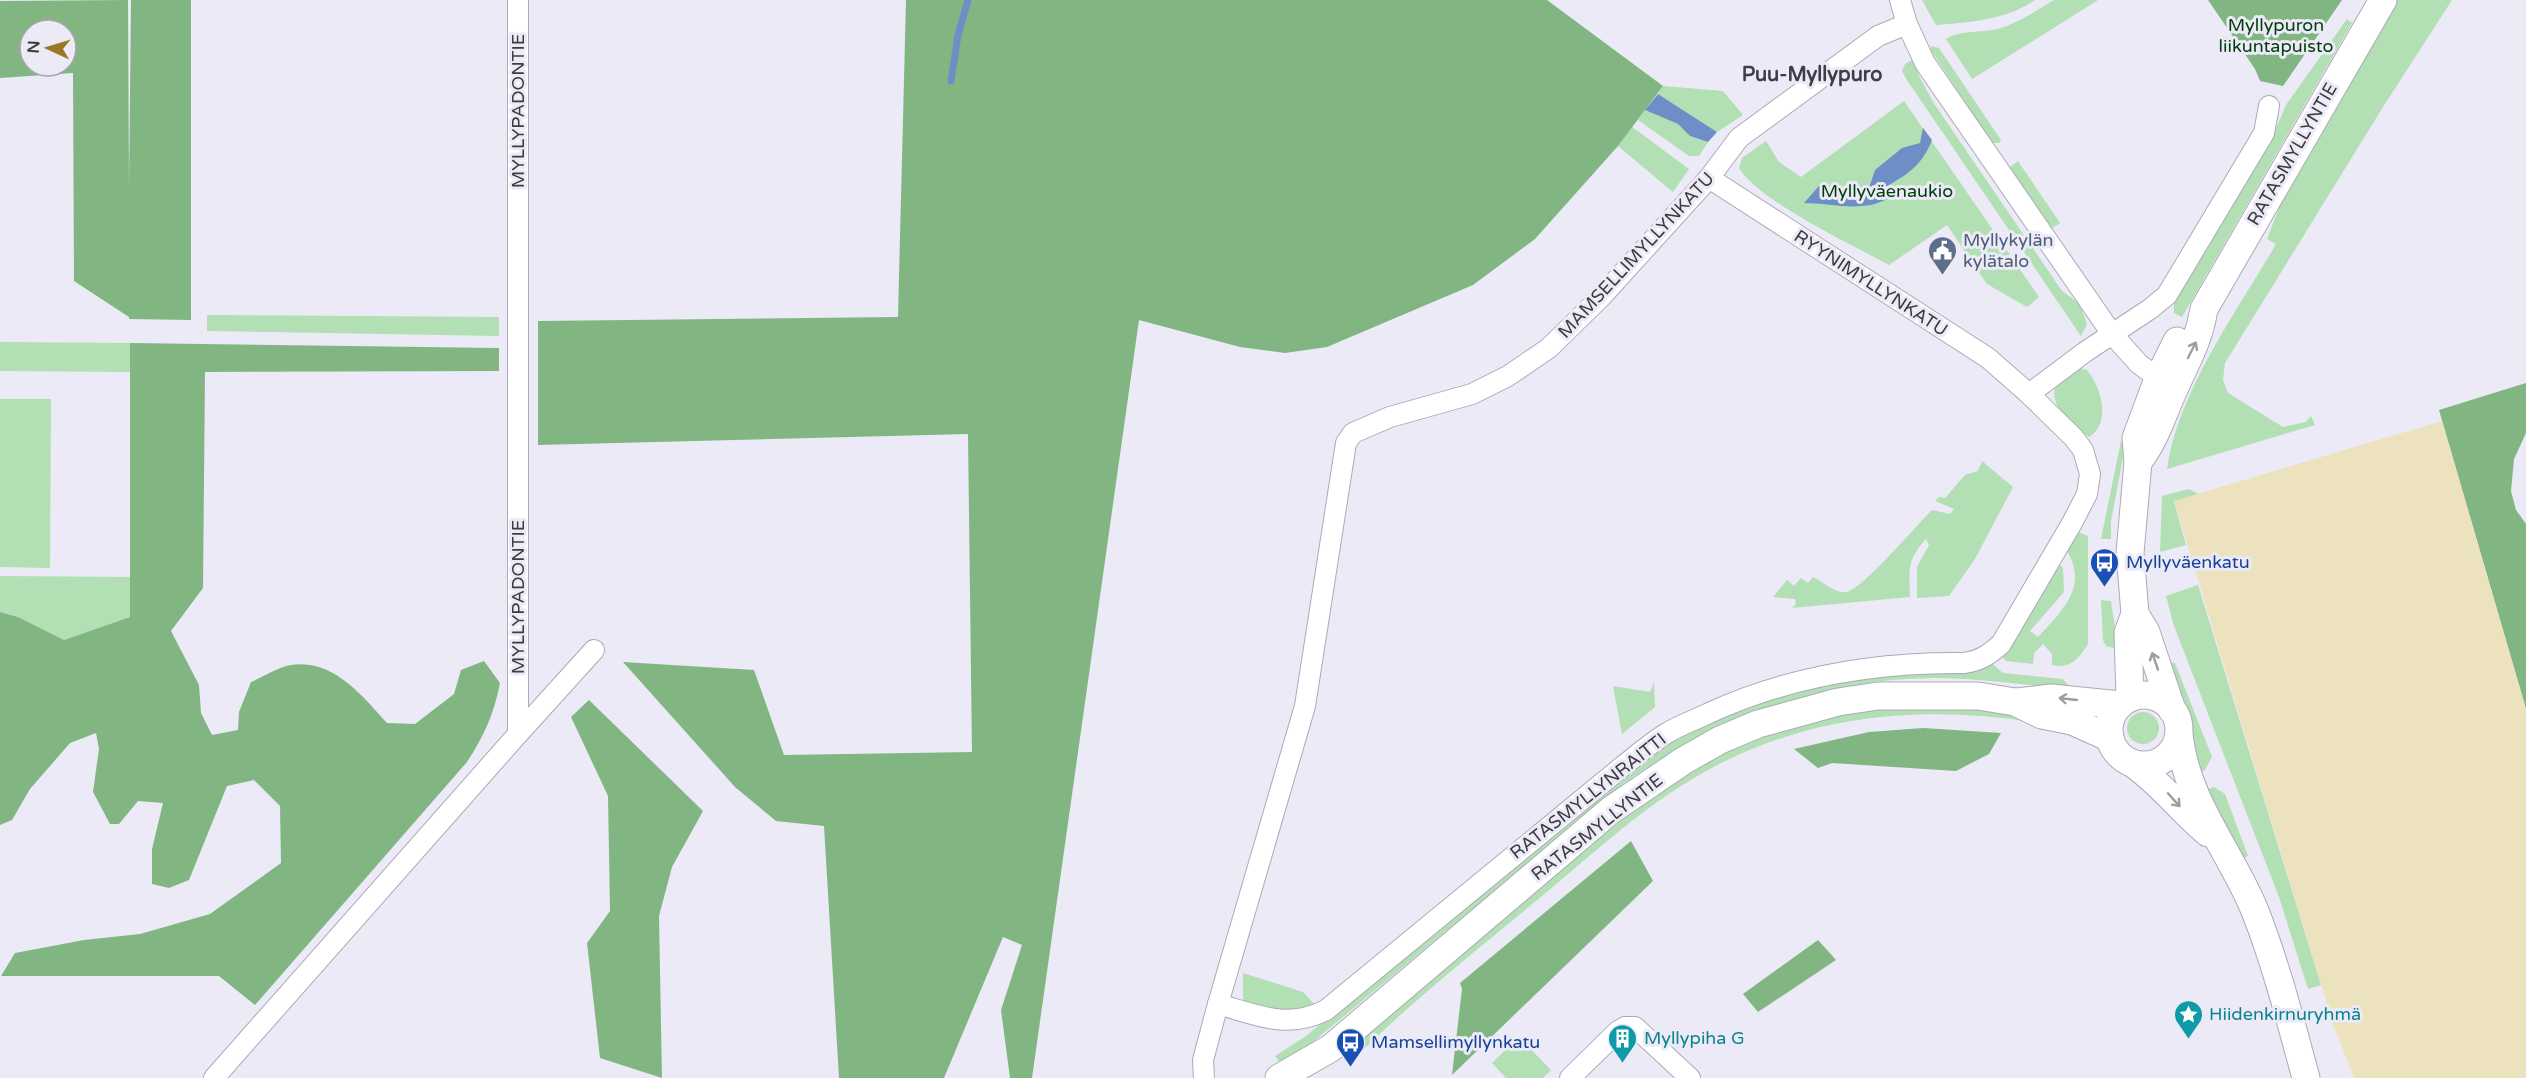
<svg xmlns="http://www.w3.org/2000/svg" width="2526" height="1078" viewBox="0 0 2526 1078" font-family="'Varela Round',sans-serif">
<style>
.green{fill:#b2dfb3}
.forest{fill:#81b683;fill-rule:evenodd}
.sand{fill:#ece2bd}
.water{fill:#6e8ec6}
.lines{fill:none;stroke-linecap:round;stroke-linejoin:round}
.stream{stroke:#6e8ec6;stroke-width:7}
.street-casing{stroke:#abaab6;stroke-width:22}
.secondary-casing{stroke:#abaab6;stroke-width:29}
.street{stroke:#fff;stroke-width:20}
.secondary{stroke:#fff;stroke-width:27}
.oneway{stroke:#9e9da0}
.labels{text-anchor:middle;stroke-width:6;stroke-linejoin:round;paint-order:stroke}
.park-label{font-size:18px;fill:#003d0b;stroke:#ebeaf6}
.street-label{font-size:18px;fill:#3c3b40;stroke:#ebeaf6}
.service-label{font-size:18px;fill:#4e5e75;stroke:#ebeaf6;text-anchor:start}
.transit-label{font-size:18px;fill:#164399;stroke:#ebeaf6;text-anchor:start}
.culture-label{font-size:18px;fill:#0d838f;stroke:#ebeaf6;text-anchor:start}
.neighbourhood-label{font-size:20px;font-weight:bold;fill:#3f3e48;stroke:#ebeaf6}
</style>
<rect width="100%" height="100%" fill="#ebeaf6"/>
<g class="green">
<path d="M1922 0H2035C2005 20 1971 22 1936 25Z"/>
<path d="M2054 0H2098L1972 79 1946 39C1959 30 1981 33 1998 29 2018 23 2036 11 2054 0Z"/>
<path d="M2396 0H2452L2383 107 2225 363 2223 380 2228 393 2283 427 2306 422 2311 416 2315 425 2167 469C2178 391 2237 312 2276 244L2267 239 2285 193Z"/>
<polygon points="2347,19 2352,23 2182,317 2174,313 2174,298 2182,288 2278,124 2286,105"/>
<polygon points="1932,46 1939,48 2001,140 1999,143 1992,143 1930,49"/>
<polygon points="1914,59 1919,76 1933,102 2062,291 2080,304 2087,324 2081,336 1907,80 1902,71 1905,64"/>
<polygon points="1663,86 1723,91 1743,115 1717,132 1658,94"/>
<path d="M1904 101 2039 297 2027 307 1987 284 1947 225 1889 265C1851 244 1760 202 1739 168L1742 158 1766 141 1779 162 1801 177Z"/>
<polygon points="1645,110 1678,124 1690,136 1708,142 1699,156 1689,156 1638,120"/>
<polygon points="1632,127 1689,169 1673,192 1618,146"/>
<polygon points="2018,161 2060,223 2051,229 2010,167"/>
<polygon points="207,315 499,317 499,336 207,331"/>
<polygon points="0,342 130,343 130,372 0,371"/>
<path d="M2075 367 2087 370C2101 387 2112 423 2089 437 2071 423 2050 410 2055 385Z"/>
<polygon points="0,399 51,399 50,568 0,567"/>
<polygon points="2121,441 2126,442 2111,521 2111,539 2101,539"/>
<path d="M1982 461 2013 487 1975 559 1949 596 1917 598V567L1929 545 1926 539C1907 560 1909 569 1910 597L1792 608 1796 604 1795 599 1773 597 1787 580 1794 586 1801 578 1808 583 1813 577C1823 582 1835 594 1847 592 1862 589 1918 524 1932 510L1950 514 1954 509 1935 501 1939 497 1945 498 1965 475 1978 471Z"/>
<polygon points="2189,489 2198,494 2174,502 2186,545 2160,552 2162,496"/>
<path d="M2078 532 2088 536V644C2079 659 2070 669 2052 665V654L2043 644 2034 653 2033 664 2006 661 2001 655 2023 626 2059 564 2063 568 2064 592 2030 631 2038 637C2061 612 2089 587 2067 551Z"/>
<polygon points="0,576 130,577 130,617 64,640 18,617 0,612"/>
<polygon points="2198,585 2321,985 2308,989 2279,897 2174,626 2166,596"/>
<polygon points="2101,600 2111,601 2118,649 2106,646 2103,640"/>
<polygon points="2159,662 2175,663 2212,757 2205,770 2193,776 2189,715"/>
<path d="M1991 663 2003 673 2063 679 2068 685 2066 689C2026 685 1984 679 1943 678 1826 676 1719 718 1624 783L1302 1051 1282 1065 1275 1056 1306 1036 1659 749 1706 724 1756 702 1812 685Z"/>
<polygon points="1654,682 1655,707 1622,734 1613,686 1650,692"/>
<path d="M1878 705 1992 707 2039 723C1918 703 1796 715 1689 781 1633 815 1586 860 1536 901 1475 952 1413 1000 1357 1056L1353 1049 1380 1021 1648 794 1744 741Z"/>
<circle cx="2143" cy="728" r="16"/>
<polygon points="2214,787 2225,794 2248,856 2243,858 2201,792"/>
<polygon points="1243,973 1303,992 1317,1007 1305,1016 1243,1003"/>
<polygon points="1519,1037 1551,1070 1543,1078 1506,1078 1492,1063"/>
</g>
<g class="forest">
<path d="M128 0 129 188 131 0H191V320L129 319V317L74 281 73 73 0 78V1ZM30 30H66V66H30Z"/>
<polygon points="906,0 1547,0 1663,86 1618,146 1535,239 1473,285 1327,347 1285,353 1240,347 1139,320 1032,1078 1010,1078 1001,1010 1022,945 1003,937 944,1078 839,1078 824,826 776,821 735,787 623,662 754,670 784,755 972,752 968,434 538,445 538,321 898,317"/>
<polygon points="2208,0 2342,0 2283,86 2260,81 2255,69"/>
<path d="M130 343 499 348V371L205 372 203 588 171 631 199 685 201 713 212 735 238 730 239 712 251 682C263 677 278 667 291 665 332 658 362 695 387 723L415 724 454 694 461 670 484 661 500 683C494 714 484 736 467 762L255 1005 219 976H1L15 953 84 940 140 934 210 914 281 863 280 806 254 780 227 786 189 880 169 888 152 884V849L163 803 138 801 119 824H110L93 792 99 749 96 733 70 743 30 789 12 820 0 825V612L18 617 64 640 130 617Z"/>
<polygon points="2526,383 2526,433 2514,459 2511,491 2516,510 2526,524 2526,709 2439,410"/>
<polygon points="589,700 703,811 672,867 659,916 662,1078 600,1058 587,943 610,911 608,796 571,717"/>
<polygon points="1923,728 2001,733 1989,754 1956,771 1832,763 1818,768 1794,749 1869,732"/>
<polygon points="1631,841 1653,881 1452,1075 1462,989 1460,983"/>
<polygon points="1818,940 1836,960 1758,1012 1743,994"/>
</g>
<polygon class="sand" points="2442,421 2526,709 2526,1078 2354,1078 2334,1027 2174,501"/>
<g class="water">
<polygon points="1658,94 1717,132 1708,142 1690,136 1678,124 1645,110"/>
<path d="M1923 128 1932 140C1923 163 1910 173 1889 185L1887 199C1861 213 1832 203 1804 203L1819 186 1830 191 1870 185 1875 170 1902 148 1920 143Z"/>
</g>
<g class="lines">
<polyline class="stream" points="951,81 958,35 968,0"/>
<defs>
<g id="street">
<polyline points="1900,0 1907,24 1925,63 2112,334 2139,364 2169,386"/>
<polyline points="2029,394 2085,352 2150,309 2167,295 2264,133 2269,106"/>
<polyline points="518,734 594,650"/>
<path d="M1218 1004C1257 1015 1287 1030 1326 1010L1623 766C1637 755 1652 742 1667 733 1680 725 1695 720 1709 713 1790 676 1876 662 1964 663 1980 661 1990 654 2001 644L2072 523 2087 494 2090 474 2083 450 2074 438 2029 394 1988 358 1709 178"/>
<polyline points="214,1078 518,734 518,0"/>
<polyline points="1204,1078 1203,1060 1218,1004 1305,706 1346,443 1353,433 1390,417 1472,394 1508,376 1549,348 1602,296 1709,178 1739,138 1878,36 1907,24"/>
<polyline points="1570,1078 1618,1031 1625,1027 1635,1027 1690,1078"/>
</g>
<g id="secondary">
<path d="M2138 462C2156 439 2163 413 2175 387 2188 358 2199 340 2204 309L2383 0"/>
<circle cx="2144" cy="730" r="35"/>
<polyline points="2130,698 2128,633 2135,614"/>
<polyline points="2017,702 2051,698 2120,705"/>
<polyline points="2172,710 2146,632 2135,614 2130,553 2138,462 2136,438 2158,379 2177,341"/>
<path d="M2179 735C2186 801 2231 852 2255 911 2276 964 2291 1023 2306 1078"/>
<path d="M2132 763C2161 783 2181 811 2208 833"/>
<polyline points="1279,1078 1331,1048 1611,810 1683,761 1720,740 1758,724 1838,702 1878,696 1978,696 2015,702 2042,715 2072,721 2110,738"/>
</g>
</defs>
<use href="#street" class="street-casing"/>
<use href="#secondary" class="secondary-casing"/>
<use href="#street" class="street"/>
<use href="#secondary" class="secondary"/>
</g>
<defs><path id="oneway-shaft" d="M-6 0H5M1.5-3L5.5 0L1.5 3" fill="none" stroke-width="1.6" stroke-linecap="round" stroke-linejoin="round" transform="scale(1.5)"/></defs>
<g class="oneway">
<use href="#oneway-shaft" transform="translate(2192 350) rotate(-63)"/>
<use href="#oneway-shaft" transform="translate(2155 661) rotate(-109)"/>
<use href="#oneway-shaft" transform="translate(2068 699) rotate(-174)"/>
<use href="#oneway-shaft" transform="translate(2174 800) rotate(48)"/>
</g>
<defs>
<symbol id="civic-pin" viewBox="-11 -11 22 30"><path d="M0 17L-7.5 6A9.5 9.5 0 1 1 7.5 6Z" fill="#5c6f8a" stroke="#ebeaf6"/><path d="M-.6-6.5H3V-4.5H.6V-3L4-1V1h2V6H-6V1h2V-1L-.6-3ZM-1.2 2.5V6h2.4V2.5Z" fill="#fff"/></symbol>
<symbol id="bus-pin" viewBox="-11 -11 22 30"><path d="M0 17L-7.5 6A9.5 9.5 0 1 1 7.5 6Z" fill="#1a4fb4" stroke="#ebeaf6"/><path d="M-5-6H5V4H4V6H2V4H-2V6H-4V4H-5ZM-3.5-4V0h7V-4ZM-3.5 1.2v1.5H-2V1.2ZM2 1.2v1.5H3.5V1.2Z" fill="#fff"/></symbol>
<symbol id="sight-pin" viewBox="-11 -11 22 30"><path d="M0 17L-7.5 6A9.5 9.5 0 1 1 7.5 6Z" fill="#0f9aa8" stroke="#ebeaf6"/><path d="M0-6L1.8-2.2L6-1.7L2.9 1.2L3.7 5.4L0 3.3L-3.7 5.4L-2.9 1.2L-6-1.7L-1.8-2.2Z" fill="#fff"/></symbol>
<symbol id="building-pin" viewBox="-11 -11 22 30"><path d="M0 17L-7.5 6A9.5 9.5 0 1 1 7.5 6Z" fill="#0f9aa8" stroke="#ebeaf6"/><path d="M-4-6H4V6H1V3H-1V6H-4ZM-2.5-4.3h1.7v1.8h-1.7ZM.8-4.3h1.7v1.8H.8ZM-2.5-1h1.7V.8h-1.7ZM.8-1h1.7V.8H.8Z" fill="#fff"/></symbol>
</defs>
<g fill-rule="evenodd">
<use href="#civic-pin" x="1926" y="234" width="33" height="45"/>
<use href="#bus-pin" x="2088" y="546" width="33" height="45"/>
<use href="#sight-pin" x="2172" y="998" width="33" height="45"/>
<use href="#building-pin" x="1606" y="1022" width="33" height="45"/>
<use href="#bus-pin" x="1334" y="1026" width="33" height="45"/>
</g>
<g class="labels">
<g class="park-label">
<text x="2276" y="31">Myllypuron<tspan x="2276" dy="21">liikuntapuisto</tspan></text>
<text x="1887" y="197">Myllyväenaukio</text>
</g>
<g class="street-label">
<text transform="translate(518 111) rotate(-90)" y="6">MYLLYPADONTIE</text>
<text transform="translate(2292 154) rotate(-60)" y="6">RATASMYLLYNTIE</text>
<text transform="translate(1636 255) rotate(-47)" y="6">MAMSELLIMYLLYNKATU</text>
<text transform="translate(1871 283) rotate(33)" y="6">RYYNIMYLLYNKATU</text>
<text transform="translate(518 597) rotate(-90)" y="6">MYLLYPADONTIE</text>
<text transform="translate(1588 796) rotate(-38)" y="6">RATASMYLLYNRAITTI</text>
<text transform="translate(1597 827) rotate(-38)" y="6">RATASMYLLYNTIE</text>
</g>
<g class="service-label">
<text x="1963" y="246">Myllykylän<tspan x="1963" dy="21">kylätalo</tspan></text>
</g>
<g class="transit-label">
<text x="2126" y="568">Myllyväenkatu</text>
<text x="1371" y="1048">Mamsellimyllynkatu</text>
</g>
<g class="culture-label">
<text x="2209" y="1020">Hiidenkirnuryhmä</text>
<text x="1644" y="1044">Myllypiha G</text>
</g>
<g class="neighbourhood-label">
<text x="1812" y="81">Puu-Myllypuro</text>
</g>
</g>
<g transform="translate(48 48) rotate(274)"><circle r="28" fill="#ebeaf6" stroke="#a5a4ad" stroke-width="1.5"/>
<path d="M0-4.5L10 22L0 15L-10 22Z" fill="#997923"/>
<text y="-9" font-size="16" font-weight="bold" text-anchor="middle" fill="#3c3b40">N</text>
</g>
</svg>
